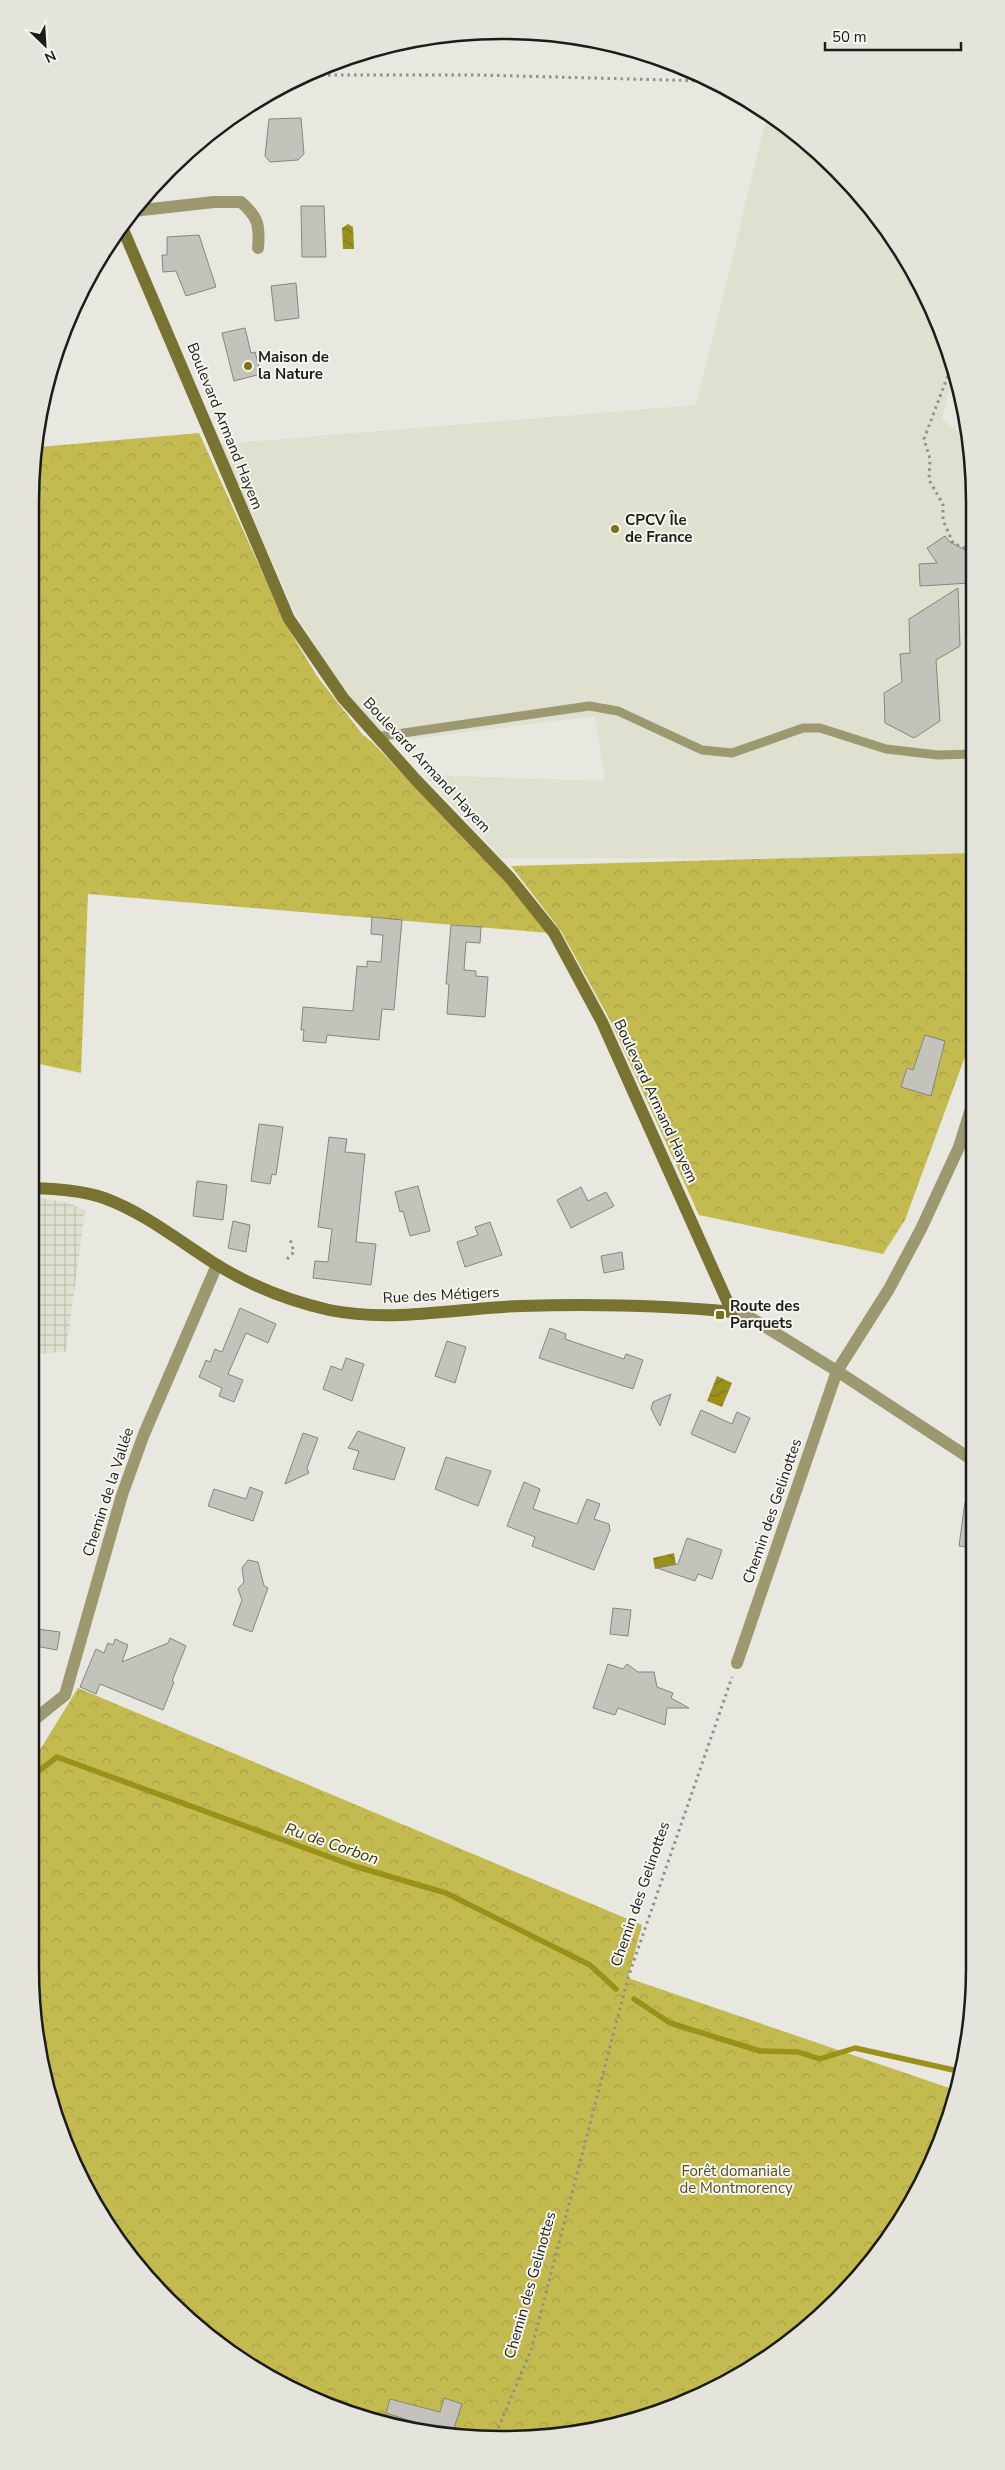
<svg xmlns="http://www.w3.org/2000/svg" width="1005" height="2470" viewBox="0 0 1005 2470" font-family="'Nunito Sans',sans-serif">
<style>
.built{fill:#e0e0d1}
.industrial{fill:url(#industrial-grid)}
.forest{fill:url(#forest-crowns)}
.water{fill:url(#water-waves)}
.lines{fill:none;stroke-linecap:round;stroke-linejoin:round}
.stream{stroke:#9a911b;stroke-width:5.5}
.building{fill:#c3c3bc;stroke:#86857f}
.path{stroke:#90908b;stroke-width:3;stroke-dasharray:2.5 4;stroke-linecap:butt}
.lane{stroke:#9c9970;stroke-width:9}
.street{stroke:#9c9970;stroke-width:12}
.secondary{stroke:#787331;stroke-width:12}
.poi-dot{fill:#7b7316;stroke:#f5f5ee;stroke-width:2}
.labels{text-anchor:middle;stroke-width:4;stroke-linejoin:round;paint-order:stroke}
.poi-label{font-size:15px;font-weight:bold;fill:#1c1c1a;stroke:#f5f5ee;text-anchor:start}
.street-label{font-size:15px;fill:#1c1c1a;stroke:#f5f5ee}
.park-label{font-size:15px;fill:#524f23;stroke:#f5f5ee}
.water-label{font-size:16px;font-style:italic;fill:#3d390b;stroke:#f5f5ee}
.rim{fill:none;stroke:#1c1c1a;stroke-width:2.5}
</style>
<defs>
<pattern id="industrial-grid" width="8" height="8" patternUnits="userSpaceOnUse" patternTransform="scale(1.25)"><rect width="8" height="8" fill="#e0e0d1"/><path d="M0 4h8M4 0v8" fill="none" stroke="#c0c0b3"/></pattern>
<pattern id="forest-crowns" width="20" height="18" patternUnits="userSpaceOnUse" patternTransform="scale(1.25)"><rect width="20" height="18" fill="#c4bb50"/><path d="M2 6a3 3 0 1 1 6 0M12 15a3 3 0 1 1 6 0" fill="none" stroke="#a8a045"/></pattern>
<pattern id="water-waves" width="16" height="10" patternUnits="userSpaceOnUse" patternTransform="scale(1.25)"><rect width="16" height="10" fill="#9a911b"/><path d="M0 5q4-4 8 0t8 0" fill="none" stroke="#7d7617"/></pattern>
</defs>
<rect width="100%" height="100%" fill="#e8e8e1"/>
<polygon class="built" points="768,112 858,191 926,294 952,379 942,419 971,442 972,859 501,858 425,775 605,781 595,716 389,742 346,693 296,615 220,444 696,405"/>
<polygon class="industrial" points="30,1196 68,1203 85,1210 66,1352 30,1355"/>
<g class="forest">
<polygon points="199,433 286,625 317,676 363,735 372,742 505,881 549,933 88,894 81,1073 30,1062 30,503 39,447"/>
<polygon points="972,853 973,1035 905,1220 883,1254 699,1215 611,1022 561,931 511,866"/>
<polygon points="78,1688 642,1925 628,1978 955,2090 950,2119 877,2255 814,2323 739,2377 595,2431 441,2436 351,2415 267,2377 147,2279 93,2203 55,2120 30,1967 30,1816 38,1753"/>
</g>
<g class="water">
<polygon points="348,224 353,227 354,249 343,249 342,228"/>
<polygon points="717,1376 732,1383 722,1407 707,1401"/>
<polygon points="674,1553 676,1565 655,1569 653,1558"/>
</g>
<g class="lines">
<g class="stream">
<polyline points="31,1777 57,1757 354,1866 446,1893 590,1965 616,1989"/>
<polyline points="634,1999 670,2023 760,2051 798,2052 820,2059 855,2048 958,2071"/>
</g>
</g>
<g class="building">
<polygon points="301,118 304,154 298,160 270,162 265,156 269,119"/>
<polygon points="301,206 324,206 326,257 302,257"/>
<polygon points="199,235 216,287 186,296 176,271 163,272 162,255 167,255 167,237"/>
<polygon points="296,283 299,318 275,321 271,286"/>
<polygon points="245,328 251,353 255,352 261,374 234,381 222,333"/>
<polygon points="945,536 950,542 971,553 971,583 920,586 919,564 937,563 927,548"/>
<polygon points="958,588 960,646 936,660 940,721 914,738 885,723 884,693 902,682 900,654 910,653 909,619"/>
<polygon points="372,917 402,920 394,1010 382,1009 379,1040 327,1035 326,1043 303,1041 304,1030 301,1030 303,1007 353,1011 357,966 367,967 367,961 381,962 383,935 371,934"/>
<polygon points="451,925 481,927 480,943 466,942 464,970 476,971 476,976 488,977 485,1017 447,1014 449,984 446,984"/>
<polygon points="925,1035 945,1041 931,1096 901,1087 907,1068 913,1070"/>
<polygon points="259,1124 283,1127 276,1175 272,1174 270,1184 251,1181"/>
<polygon points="329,1137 347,1139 345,1152 365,1154 356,1242 376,1244 371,1285 313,1278 315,1261 328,1262 332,1229 318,1227"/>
<polygon points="197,1181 227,1185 223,1220 193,1216"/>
<polygon points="418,1186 430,1231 410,1236 403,1211 400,1212 395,1192"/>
<polygon points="581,1187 588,1201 606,1192 614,1206 571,1228 557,1200"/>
<polygon points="233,1221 250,1225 246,1252 228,1248"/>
<polygon points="490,1222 502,1255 465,1267 457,1242 478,1235 475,1227"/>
<polygon points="622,1252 624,1269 604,1273 601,1256"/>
<polygon points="240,1308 276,1324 268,1343 246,1333 228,1374 243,1380 234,1402 219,1396 222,1388 199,1377 206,1360 210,1362 215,1349 222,1352"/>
<polygon points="550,1328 566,1334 565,1339 624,1359 626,1354 643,1360 633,1389 539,1358"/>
<polygon points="447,1341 466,1347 455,1383 435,1376"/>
<polygon points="346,1358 364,1364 352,1401 323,1389 331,1366 342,1370"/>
<polygon points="671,1394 660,1426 651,1409 653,1402"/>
<polygon points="701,1410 732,1424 737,1412 750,1418 735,1453 691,1434"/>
<polygon points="358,1431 405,1448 394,1480 353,1469 359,1451 348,1448"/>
<polygon points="303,1433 318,1438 307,1468 309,1473 285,1484"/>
<polygon points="446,1457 491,1471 478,1506 435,1489"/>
<polygon points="524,1482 540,1489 533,1509 577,1524 587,1499 600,1504 594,1519 609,1524 610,1530 594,1570 532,1546 535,1537 507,1526"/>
<polygon points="250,1487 263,1492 253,1521 208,1506 214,1489 246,1499"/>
<polygon points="965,1502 974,1502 974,1548 959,1546"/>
<polygon points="687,1538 722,1550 712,1579 698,1574 695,1581 657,1568 678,1564"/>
<polygon points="248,1560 258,1562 264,1586 268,1588 252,1632 233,1625 242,1600 238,1589 244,1582 242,1568"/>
<polygon points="613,1608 631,1610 628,1636 610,1634"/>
<polygon points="30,1628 60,1632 57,1650 30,1645"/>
<polygon points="170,1638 186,1646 172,1681 174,1682 163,1710 100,1684 96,1694 80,1687 96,1649 104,1653 108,1643 113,1645 115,1639 128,1645 122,1662 168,1643"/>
<polygon points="608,1664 623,1669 627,1664 638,1672 654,1672 657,1687 673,1693 671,1698 689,1708 667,1708 665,1725 618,1708 615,1715 593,1708"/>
<polygon points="444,2398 462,2404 452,2434 386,2413 390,2399 440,2412"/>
</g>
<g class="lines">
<g class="path">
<polyline points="302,75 477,75 708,81"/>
<polyline points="950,370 924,439 930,459 929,480 943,504 943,520 953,543 971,551"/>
<polyline points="287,1259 294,1252 290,1239"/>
<polyline points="496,2434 531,2350 628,1978 732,1677"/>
</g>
<polyline class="lane" points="376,737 589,706 618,711 702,750 732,753 803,728 820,728 886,749 938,755 972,754"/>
<g class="street">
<path d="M133 211 214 202H241C258 217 260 225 258 248"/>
<polyline points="732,1312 751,1318 837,1371 974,1461"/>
<polyline points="737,1663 837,1371 889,1289 921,1229 959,1147 973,1102"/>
<polyline points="30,1723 65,1695 122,1495 144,1434 217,1265"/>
<polyline points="30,1725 34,1733 30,1745"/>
</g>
<path class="secondary" d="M30 1188C54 1189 82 1190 104 1198 145 1213 179 1241 214 1263 249 1285 289 1301 329 1310 393 1323 457 1308 521 1306 591 1304 662 1305 732 1312L602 1022 554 933 510 878 416 780 343 698 289 619 122 227"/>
</g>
<g class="poi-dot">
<circle cx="248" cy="366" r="5"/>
<circle cx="615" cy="529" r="5"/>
<rect x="715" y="1310" width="10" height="10" rx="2.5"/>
</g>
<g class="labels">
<g class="poi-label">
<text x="258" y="362">Maison de<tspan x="258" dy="17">la Nature</tspan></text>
<text x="625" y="525">CPCV Île<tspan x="625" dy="17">de France</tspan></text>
<text x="730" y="1311">Route des<tspan x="730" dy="17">Parquets</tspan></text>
</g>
<g class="street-label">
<text transform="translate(225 426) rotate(68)" y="5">Boulevard Armand Hayem</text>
<text transform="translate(427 765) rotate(47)" y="5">Boulevard Armand Hayem</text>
<text transform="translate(656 1101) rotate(65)" y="5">Boulevard Armand Hayem</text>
<text transform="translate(441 1295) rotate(-3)" y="5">Rue des Métigers</text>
<text transform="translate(108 1492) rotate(-72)" y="5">Chemin de la Vallée</text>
<text transform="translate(772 1511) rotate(-71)" y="5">Chemin des Gelinottes</text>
<text transform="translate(640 1894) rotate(-71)" y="5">Chemin des Gelinottes</text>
<text transform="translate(530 2285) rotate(-74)" y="5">Chemin des Gelinottes</text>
</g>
<g class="park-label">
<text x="736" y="2176">Forêt domaniale<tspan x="736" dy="17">de Montmorency</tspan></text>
</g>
<g class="water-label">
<text transform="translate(332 1843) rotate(19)" y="6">Ru de Corbon</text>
</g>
</g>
<path d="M0 0H1005V2470H0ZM502 39H503A463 463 0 0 1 966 502V1968A463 463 0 0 1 503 2431H502A463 463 0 0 1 39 1968V502A463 463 0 0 1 502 39Z" fill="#e4e4dd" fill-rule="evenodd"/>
<path class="rim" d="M502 39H503A463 463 0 0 1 966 502V1968A463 463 0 0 1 503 2431H502A463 463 0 0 1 39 1968V502A463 463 0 0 1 502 39Z"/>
<g transform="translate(45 45) rotate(155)" stroke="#f5f5ee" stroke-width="4" paint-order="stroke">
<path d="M0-4L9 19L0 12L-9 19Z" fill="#1c1c1a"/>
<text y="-8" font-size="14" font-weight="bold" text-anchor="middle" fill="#1c1c1a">N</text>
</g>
<path d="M825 42v8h136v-8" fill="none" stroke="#1c1c1a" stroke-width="2.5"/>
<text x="832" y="42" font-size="15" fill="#1c1c1a" stroke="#f5f5ee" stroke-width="4" paint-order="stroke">50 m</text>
</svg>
